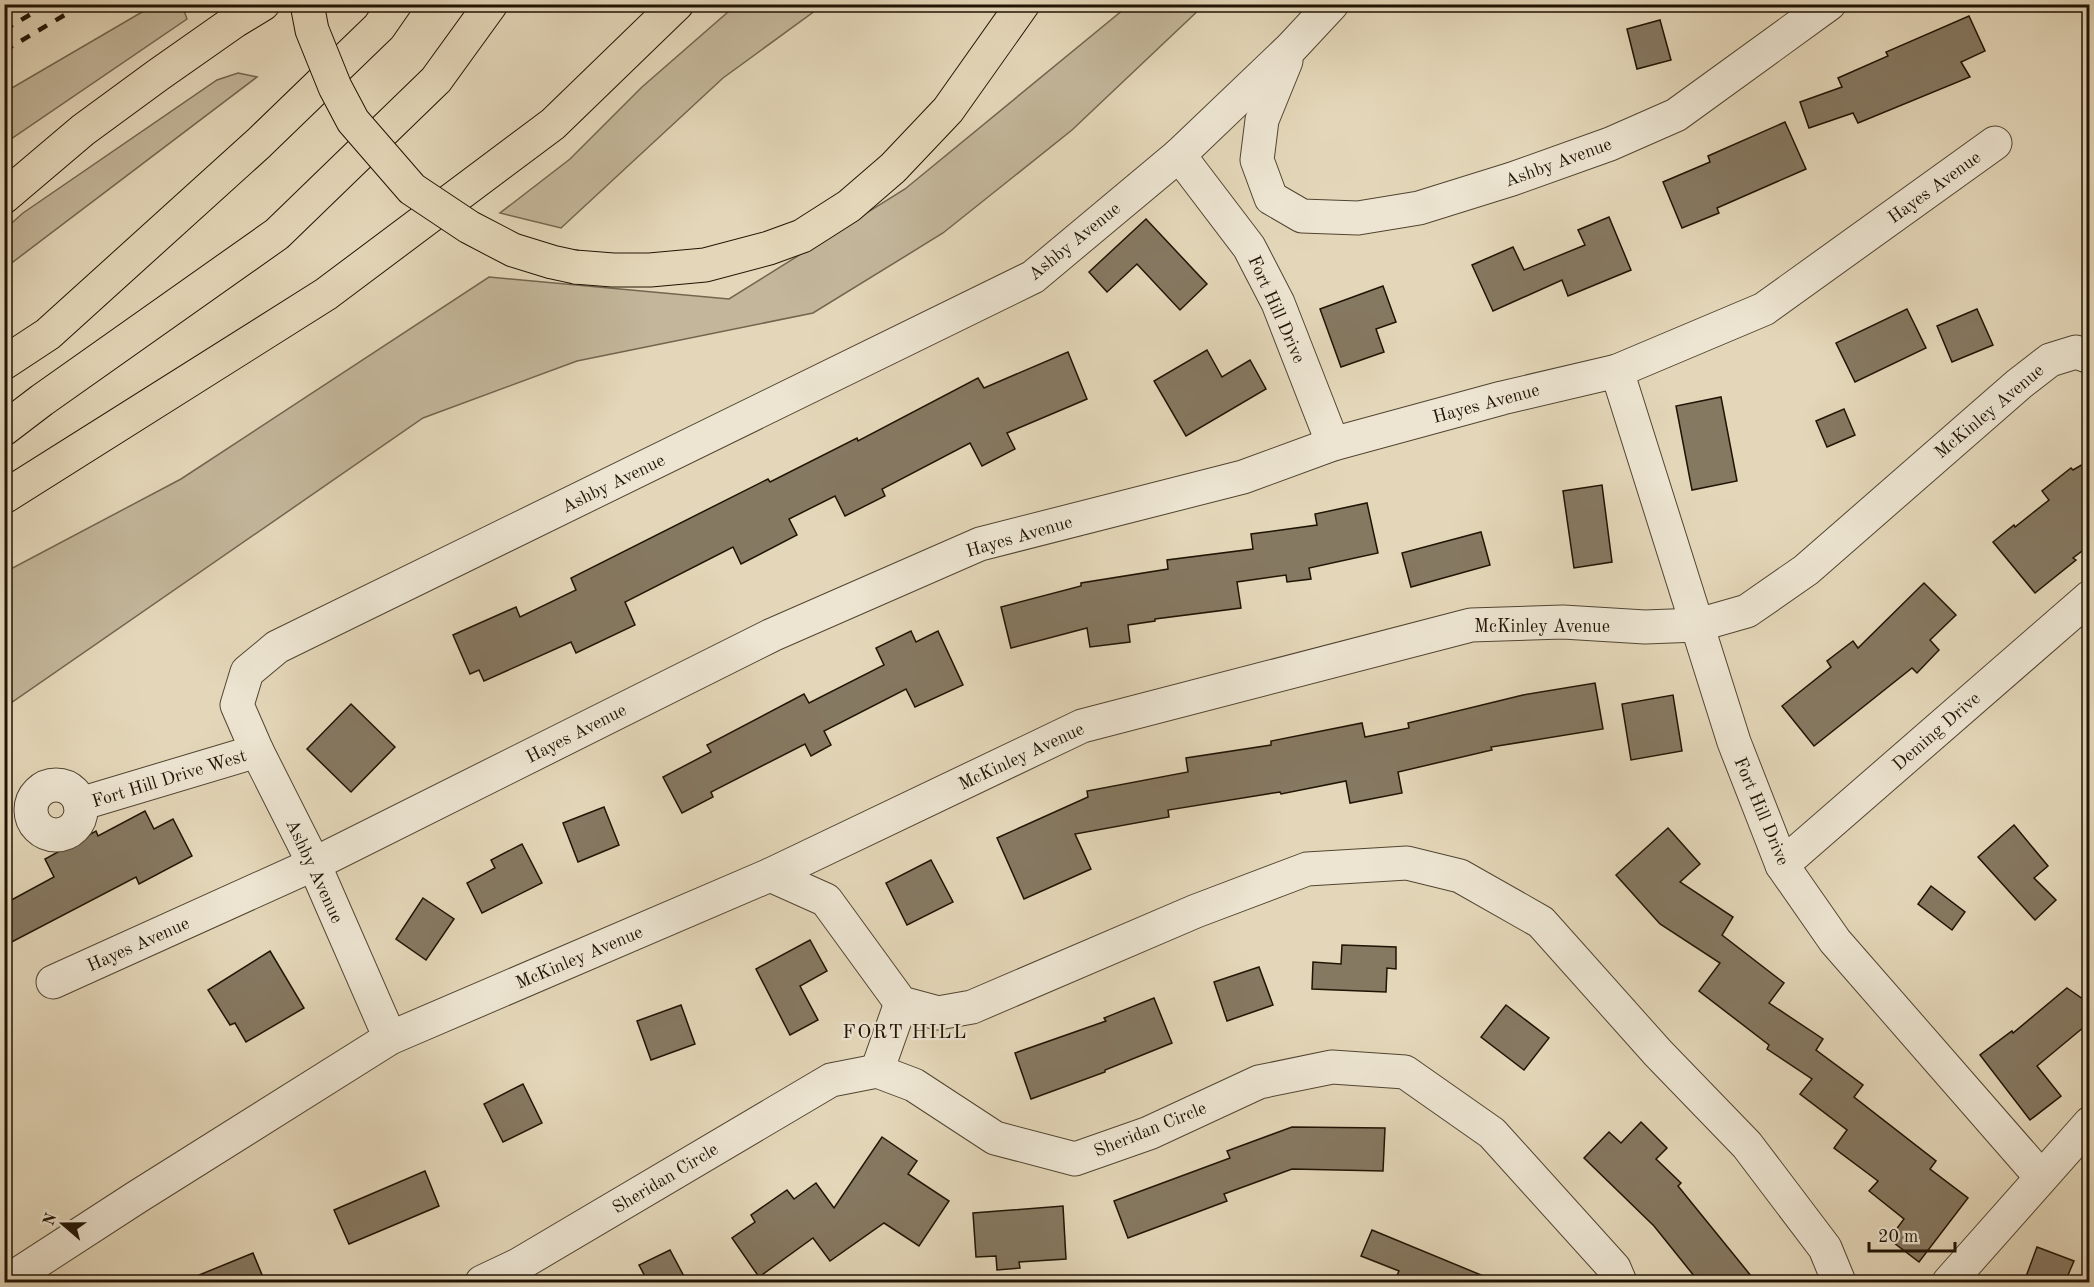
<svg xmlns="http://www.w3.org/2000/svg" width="2094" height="1287" viewBox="0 0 2094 1287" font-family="'Old Standard TT',serif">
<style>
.green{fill:#c3b69a;stroke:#72654f;stroke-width:1.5}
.building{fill:#867962;stroke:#201404;stroke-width:1.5}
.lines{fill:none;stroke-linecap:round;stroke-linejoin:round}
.minor-casing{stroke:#514531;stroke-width:35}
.highway-casing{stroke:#201404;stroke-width:35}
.minor{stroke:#ede5d2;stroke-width:33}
.highway{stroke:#e4d7b9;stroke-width:33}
.rail{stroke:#201404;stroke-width:4.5;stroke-dasharray:10 10;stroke-linecap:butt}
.highway-bridge-casing{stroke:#201404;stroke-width:35;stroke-linecap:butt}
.highway-bridge{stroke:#e4d7b9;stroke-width:33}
.labels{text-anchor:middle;stroke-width:4.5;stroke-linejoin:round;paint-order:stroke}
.street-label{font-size:18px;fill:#201404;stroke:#ede5d2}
.neighbourhood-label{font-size:20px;letter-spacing:1.5px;fill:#201404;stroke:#ede5d2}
</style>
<rect width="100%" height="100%" fill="#e4d7b9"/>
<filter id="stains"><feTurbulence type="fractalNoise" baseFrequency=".00333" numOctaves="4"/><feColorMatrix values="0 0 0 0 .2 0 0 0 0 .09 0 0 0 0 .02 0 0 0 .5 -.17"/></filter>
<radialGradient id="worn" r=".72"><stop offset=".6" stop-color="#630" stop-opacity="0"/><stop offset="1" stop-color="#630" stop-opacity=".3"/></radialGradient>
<g class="green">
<polygon points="154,5 182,5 187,19 5,143 5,92"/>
<polygon points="736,5 823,5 723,78 561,228 500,213 570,159 642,87"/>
<polygon points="1129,5 1204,5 1072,130 943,233 813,313 577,361 423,418 5,707 5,572 181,479 489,277 729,299 905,189"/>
<polygon points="238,73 257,77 5,268 5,229 23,213 217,80"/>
</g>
<g class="building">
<polygon points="1969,16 1985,51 1961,62 1970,77 1858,123 1853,113 1809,128 1800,102 1842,87 1838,78 1888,56 1886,52"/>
<polygon points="1660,20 1671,60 1637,69 1627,29"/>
<polygon points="1785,122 1806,169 1717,208 1719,213 1682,228 1663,182 1710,162 1708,156"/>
<polygon points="1609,217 1631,270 1568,296 1562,280 1493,311 1472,265 1513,247 1524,270 1585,245 1578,230"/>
<polygon points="1146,219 1207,284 1180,310 1137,264 1107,292 1089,272"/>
<polygon points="1383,286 1396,322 1376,329 1384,352 1341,367 1320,309"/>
<polygon points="1907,309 1926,348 1855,382 1836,343"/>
<polygon points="1977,309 1993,345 1952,362 1937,326"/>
<polygon points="1207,350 1222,377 1250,360 1266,389 1186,436 1154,381"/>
<polygon points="1068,352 1087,399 1007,433 1015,449 982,466 970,443 882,489 885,496 845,516 835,496 789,519 797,535 741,564 733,547 625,602 635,625 576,653 571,642 484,681 479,670 470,674 453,635 516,607 520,617 576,590 571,578 768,479 770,482 857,438 858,441 978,378 984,388"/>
<polygon points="1721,397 1737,481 1692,490 1676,406"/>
<polygon points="1844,409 1855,435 1827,447 1816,421"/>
<polygon points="2090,460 2090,545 2073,558 2076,560 2035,593 1993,542 2014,525 2015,527 2049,500 2042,491 2071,468 2073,470"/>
<polygon points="1602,485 1612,562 1574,568 1563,491"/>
<polygon points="1367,503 1378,553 1309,568 1311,579 1287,582 1286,575 1237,582 1241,608 1155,619 1155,621 1128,625 1130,642 1090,647 1087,628 1011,648 1001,607 1081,586 1081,583 1168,569 1167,560 1253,549 1251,534 1317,525 1315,514"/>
<polygon points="1481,532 1490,565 1411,587 1402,553"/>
<polygon points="1924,583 1956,615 1930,640 1939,650 1917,673 1912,668 1814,746 1782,706 1831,667 1827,661 1853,641 1858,648"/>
<polygon points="911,631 916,642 938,631 963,685 915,707 906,689 824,731 831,745 811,756 805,744 711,792 713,797 682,813 663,777 711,752 707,745 804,694 809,703 884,665 876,648"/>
<polygon points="1595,683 1603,729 1491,747 1492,750 1398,772 1402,793 1350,803 1346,781 1281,794 1280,792 1168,810 1169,817 1075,834 1091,869 1024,899 997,838 1088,797 1087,791 1188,772 1186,758 1271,745 1271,741 1362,723 1365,737 1409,728 1408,723 1523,695"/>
<polygon points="1673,695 1682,751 1631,760 1622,704"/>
<polygon points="351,704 395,747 351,792 307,749"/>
<polygon points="604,807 619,845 578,862 563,823"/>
<polygon points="145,811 154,829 173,819 192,856 139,884 136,877 4,946 4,904 54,877 45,859 96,831 98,836"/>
<polygon points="2014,825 2048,866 2034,878 2056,900 2035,920 1978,857"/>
<polygon points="1668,828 1700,864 1680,882 1733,917 1722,935 1784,983 1769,1003 1823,1039 1816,1050 1863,1085 1854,1097 1936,1161 1930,1169 1968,1198 1919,1262 1889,1239 1904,1219 1869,1191 1878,1181 1834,1148 1847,1130 1800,1094 1812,1079 1767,1049 1769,1045 1699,991 1720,963 1660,924 1616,875"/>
<polygon points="522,844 542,883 482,913 467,883 495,868 491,860"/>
<polygon points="931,860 953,902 907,925 886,883"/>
<polygon points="1931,886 1965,912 1952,930 1918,904"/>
<polygon points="423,898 454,919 426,960 396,939"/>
<polygon points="810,940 827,971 800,986 818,1020 790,1035 756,969"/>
<polygon points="1342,945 1396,947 1396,969 1387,968 1386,992 1312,989 1313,962 1341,964"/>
<polygon points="270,951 304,1008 246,1042 235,1023 230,1025 208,990"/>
<polygon points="1259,967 1273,1005 1227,1021 1214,982"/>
<polygon points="2067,988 2090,1004 2090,1022 2037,1066 2061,1096 2030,1120 1980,1055 2012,1031 2013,1033"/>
<polygon points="1154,998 1172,1043 1105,1070 1105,1072 1031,1099 1015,1053 1106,1021 1104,1018"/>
<polygon points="681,1005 695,1044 651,1060 637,1021"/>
<polygon points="1506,1005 1549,1038 1524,1070 1481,1037"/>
<polygon points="523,1084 542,1123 503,1142 484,1104"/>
<polygon points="1641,1122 1667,1148 1656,1159 1681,1183 1678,1186 1756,1282 1699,1282 1654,1226 1584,1158 1609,1132 1621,1143"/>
<polygon points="1292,1127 1385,1128 1383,1171 1292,1169 1224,1194 1227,1201 1128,1238 1114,1201 1230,1158 1227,1151"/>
<polygon points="882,1137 917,1161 908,1174 949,1201 919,1246 884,1223 830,1261 813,1238 759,1277 732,1238 755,1222 751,1215 787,1190 794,1199 816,1183 834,1208"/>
<polygon points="425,1171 439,1206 349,1244 334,1210"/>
<polygon points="1063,1206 1066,1259 1019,1262 1020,1268 997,1270 996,1256 976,1257 973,1213"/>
<polygon points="1372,1230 1498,1282 1394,1282 1399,1271 1361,1256"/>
<polygon points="2037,1247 2074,1261 2065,1282 2024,1282"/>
<polygon points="670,1250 687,1282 648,1282 639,1265"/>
<polygon points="253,1253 265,1282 182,1282"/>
</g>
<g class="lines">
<defs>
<g id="minor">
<polyline points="1286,61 1262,120 1257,160 1271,198 1302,216 1358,218 1419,208 1512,179 1610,144 1676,115 1829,4"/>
<polyline points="1179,155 1249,247 1278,303 1333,444"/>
<polyline points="1617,371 1734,742 1782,865 1835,941 2041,1177"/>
<circle cx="56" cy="810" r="25"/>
<polyline points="80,804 257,751"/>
<polyline points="1782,865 2090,597"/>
<polyline points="770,875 826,900 901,1003 938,1013 972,1007 1196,911 1307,869 1407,863 1460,876 1541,922 1658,1053 1747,1145 1825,1248 1839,1282"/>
<polyline points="53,982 314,864 772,635 980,544 1243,477 1333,444 1502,398 1617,371 1764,309 1995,143"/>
<polyline points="390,1038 314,864 257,751 237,705 247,672 277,647 1033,277 1179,155 1291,48 1332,4"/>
<polyline points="877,1071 901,1003"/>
<polyline points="6,1282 137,1197 390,1038 770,875 1082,726 1471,625 1563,622 1645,627 1698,625 1747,611 1806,570 2019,384 2050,360 2076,352 2090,357"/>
<polyline points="482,1282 518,1265 831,1080 877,1071 914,1085 995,1138 1075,1159 1149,1133 1259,1082 1332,1067 1405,1072 1492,1133 1614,1268 1620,1282"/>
<polyline points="1949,1282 2090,1123"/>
</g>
<g id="highway">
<polyline points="4,197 83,130 158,75 235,21 263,4"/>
<polyline points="575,267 613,270 650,270 705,265 769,248 802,236 849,206 893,168 948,110 1023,4"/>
<polyline points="4,363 48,334 259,143 379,27 395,4"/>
<polyline points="4,429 42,400 277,234 436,80 491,4"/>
<polyline points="4,497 326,294 553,124 677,4"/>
</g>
</defs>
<use href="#minor" class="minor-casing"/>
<use href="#highway" class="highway-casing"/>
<use href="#minor" class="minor"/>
<use href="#highway" class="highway"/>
<g class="rail">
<polyline points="4,30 48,4"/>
<polyline points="4,51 83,4"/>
</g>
<defs>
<polyline id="highway-bridge" points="307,4 312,30 335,87 353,121 412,189 469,227 513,250 552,262 575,267"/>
</defs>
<use href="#highway-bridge" class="highway-bridge-casing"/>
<use href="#highway-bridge" class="highway-bridge"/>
</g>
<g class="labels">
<g class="street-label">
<text transform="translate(1558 162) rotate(-20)" y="6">Ashby Avenue</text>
<text transform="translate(1934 187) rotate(-36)" y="6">Hayes Avenue</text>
<text transform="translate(1074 241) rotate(-39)" y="6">Ashby Avenue</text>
<text transform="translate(1277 309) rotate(66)" y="6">Fort Hill Drive</text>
<text transform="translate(1486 403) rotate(-15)" y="6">Hayes Avenue</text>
<text transform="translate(1989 411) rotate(-40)" y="6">McKinley Avenue</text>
<text transform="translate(613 483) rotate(-26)" y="6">Ashby Avenue</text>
<text transform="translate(1019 536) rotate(-16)" y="6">Hayes Avenue</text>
<text x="1542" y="632">McKinley Avenue</text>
<text transform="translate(1936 731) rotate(-41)" y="6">Deming Drive</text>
<text transform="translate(576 733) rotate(-27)" y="6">Hayes Avenue</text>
<text transform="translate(1021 756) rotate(-25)" y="6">McKinley Avenue</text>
<text transform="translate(169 778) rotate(-17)" y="6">Fort Hill Drive West</text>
<text transform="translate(1762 811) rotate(67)" y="6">Fort Hill Drive</text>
<text transform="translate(315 871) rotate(65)" y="6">Ashby Avenue</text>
<text transform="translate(138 944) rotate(-24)" y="6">Hayes Avenue</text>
<text transform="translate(579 957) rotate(-23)" y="6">McKinley Avenue</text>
<text transform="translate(1150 1129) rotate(-22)" y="6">Sheridan Circle</text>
<text transform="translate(665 1178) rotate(-31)" y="6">Sheridan Circle</text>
</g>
<g class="neighbourhood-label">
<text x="905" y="1038">FORT HILL</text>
</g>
</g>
<rect width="2094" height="1287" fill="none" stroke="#e4d7b9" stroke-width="24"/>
<rect x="6" y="6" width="2082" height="1275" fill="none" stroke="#201404" stroke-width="3"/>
<rect x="12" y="12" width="2070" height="1263" fill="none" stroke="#201404" stroke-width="1.5"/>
<g transform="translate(63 1224) rotate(290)" stroke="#ede5d2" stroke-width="4.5" paint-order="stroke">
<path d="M0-4.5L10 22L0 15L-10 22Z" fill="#201404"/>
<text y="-9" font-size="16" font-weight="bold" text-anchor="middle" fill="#201404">N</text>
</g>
<path d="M1869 1242v9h86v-9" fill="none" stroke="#201404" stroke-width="3"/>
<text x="1878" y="1242" font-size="18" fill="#201404" stroke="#ede5d2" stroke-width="4.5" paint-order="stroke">20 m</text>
<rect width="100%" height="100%" filter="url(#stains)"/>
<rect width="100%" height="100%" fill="url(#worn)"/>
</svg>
